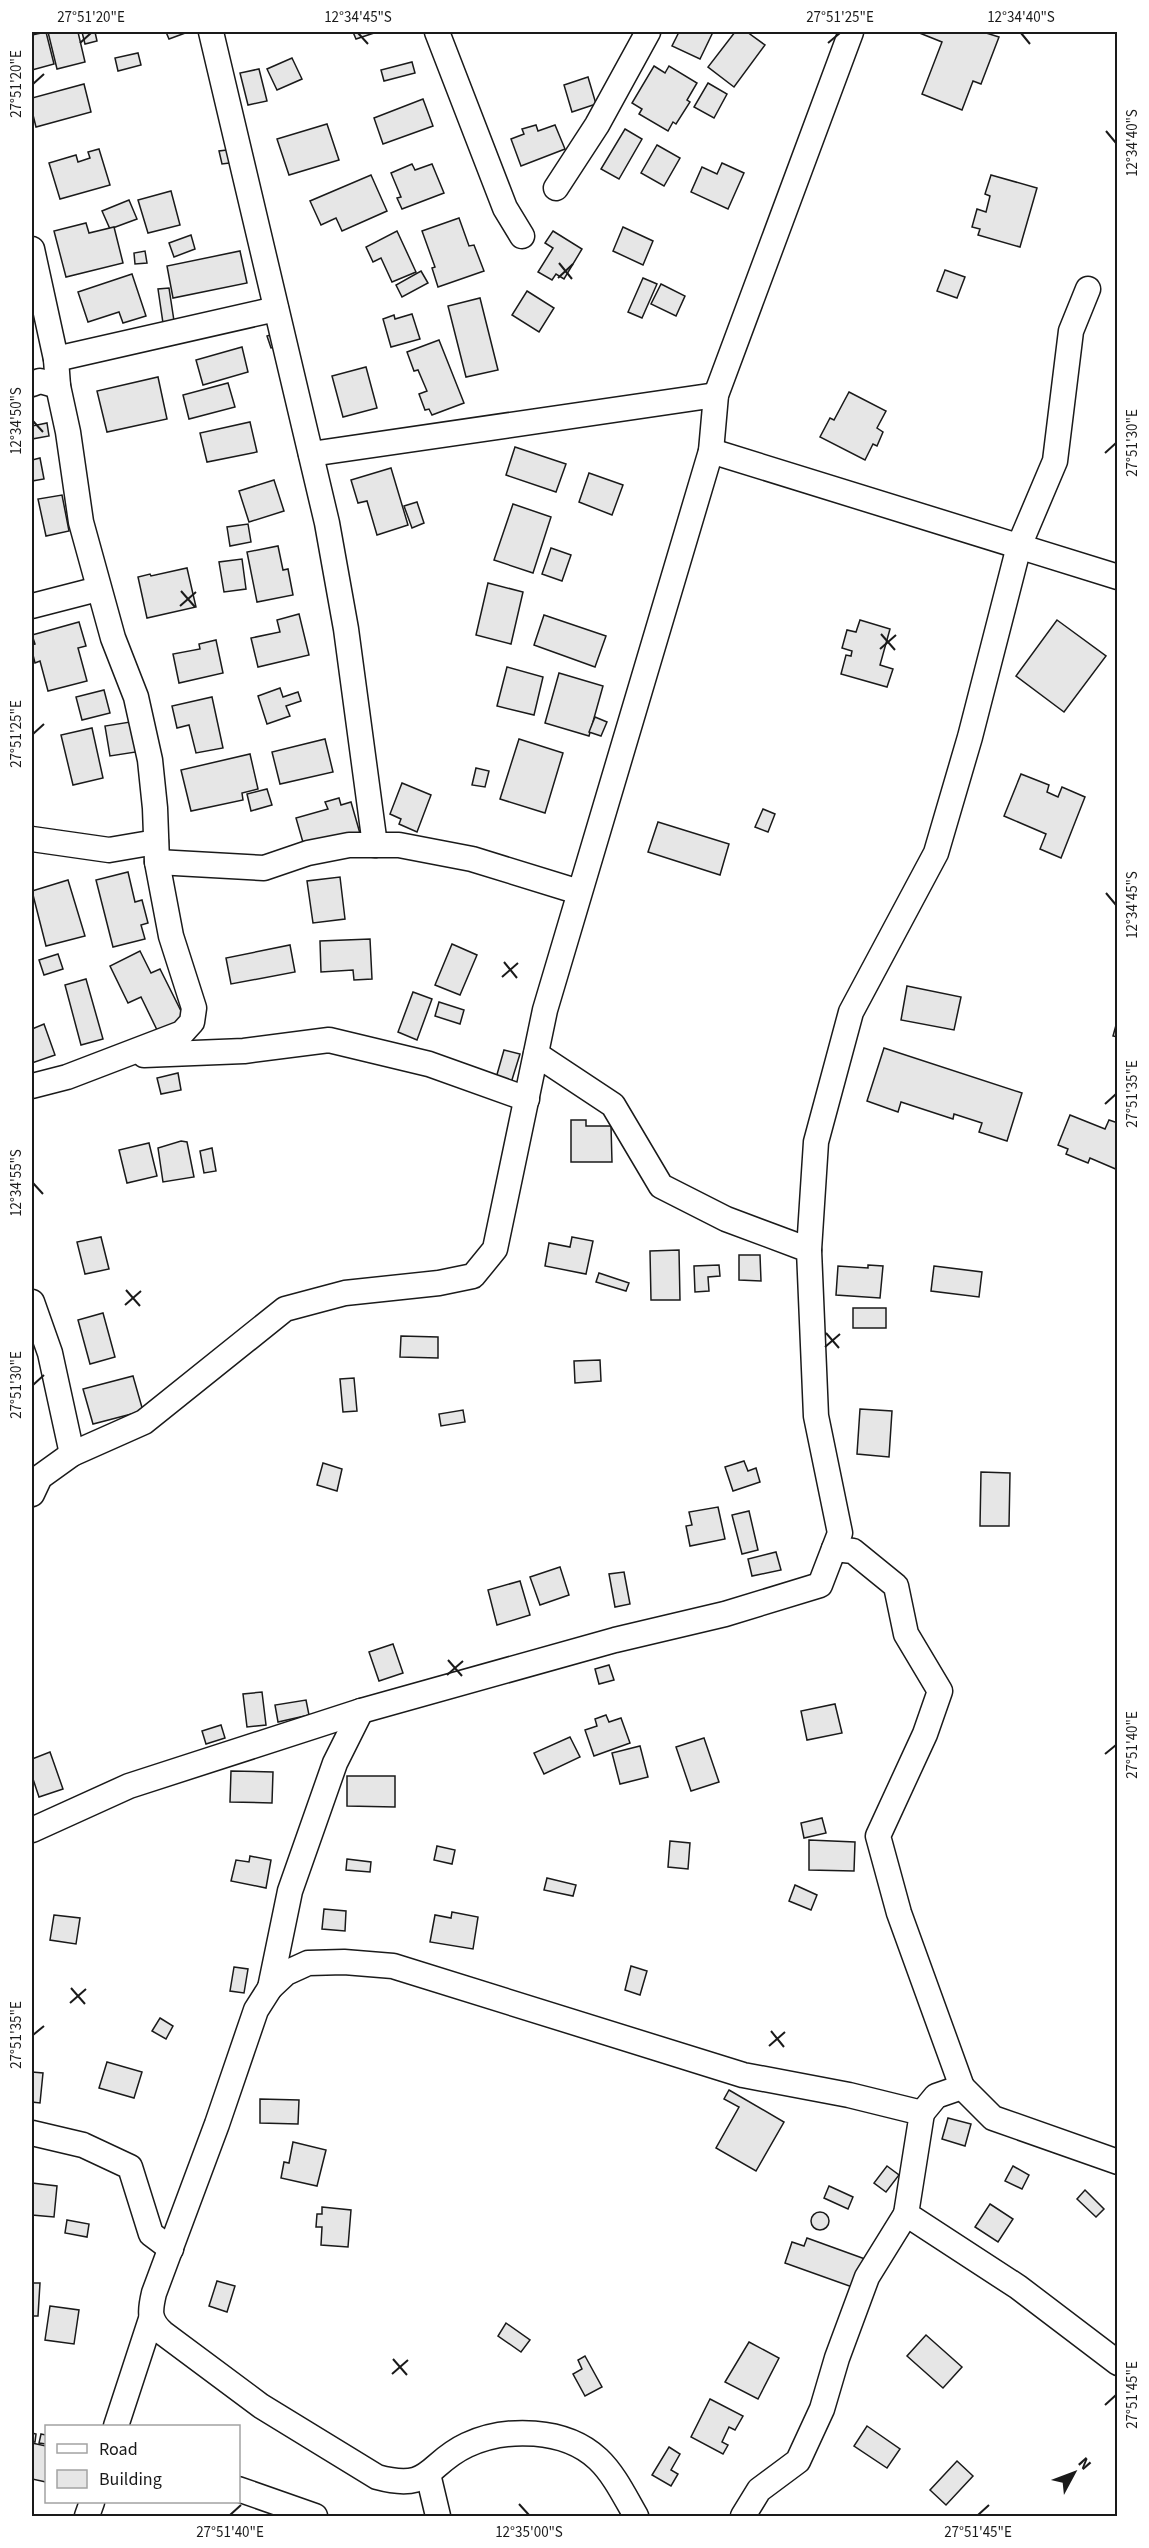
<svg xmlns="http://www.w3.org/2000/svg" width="1149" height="2548" viewBox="0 0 1149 2548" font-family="'Source Sans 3',sans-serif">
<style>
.building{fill:#e6e6e6;stroke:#1a1a1a;stroke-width:1.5}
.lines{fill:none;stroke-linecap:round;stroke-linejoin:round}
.minor-casing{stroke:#1a1a1a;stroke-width:27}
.minor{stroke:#fff;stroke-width:24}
.ticks{fill:none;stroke:#1a1a1a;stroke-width:2}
.neatline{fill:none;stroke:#1a1a1a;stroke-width:2}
.ticks-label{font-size:15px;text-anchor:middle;fill:#1a1a1a}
</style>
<rect width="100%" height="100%" fill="#fff"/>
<g class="building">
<polygon points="46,32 54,64 32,70 32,35"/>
<polygon points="48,32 78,32 85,62 57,69"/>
<polygon points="82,32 95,32 97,41 85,44"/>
<polygon points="166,32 188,32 169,39"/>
<polygon points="353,32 377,32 356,39"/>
<polygon points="679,32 713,32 700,59 672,46"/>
<polygon points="735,32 747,32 765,45 734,87 708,67"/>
<polygon points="917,32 983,32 999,37 981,84 973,81 962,110 922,94 942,42"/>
<polygon points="138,53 141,65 118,71 115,58"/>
<polygon points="292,58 302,79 277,90 267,69"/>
<polygon points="412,62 415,73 384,81 381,70"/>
<polygon points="654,66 665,73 669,66 697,83 687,100 690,102 676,124 673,122 668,131 639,114 642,109 632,103"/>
<polygon points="259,69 267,101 248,105 240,73"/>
<polygon points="588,77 596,104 572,112 564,85"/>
<polygon points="708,83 727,94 714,118 694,107"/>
<polygon points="84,84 91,112 36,127 32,111 32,98"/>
<polygon points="423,99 433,126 383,144 374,118"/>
<polygon points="327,124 339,160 289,175 277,139"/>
<polygon points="536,125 538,131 555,125 565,149 521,166 511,139 524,134 522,129"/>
<polygon points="625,129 642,139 619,179 601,169"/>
<polygon points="657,145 680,158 664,186 641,173"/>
<polygon points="99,149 110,185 60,199 49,163 76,155 78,162 90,158 88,152"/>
<polygon points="235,149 237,162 222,164 219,151"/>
<polygon points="722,163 744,173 728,209 691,192 702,167 717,174"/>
<polygon points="412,164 415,170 432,164 444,193 402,209 397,198 401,197 391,173"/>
<polygon points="371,175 387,211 342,231 336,218 321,225 310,201"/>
<polygon points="991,175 1037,188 1020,247 978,235 980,229 972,227 977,209 986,212 990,196 985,194"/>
<polygon points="171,191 180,225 148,233 138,200"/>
<polygon points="129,200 137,219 110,229 102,211"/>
<polygon points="459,218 469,246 474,245 484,271 438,287 432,268 435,267 422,231"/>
<polygon points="86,223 89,233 114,227 123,263 66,277 54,231"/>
<polygon points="623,227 653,241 643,265 613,251"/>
<polygon points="397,231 416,272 392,282 381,258 373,262 366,247"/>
<polygon points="553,231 582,249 564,279 556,274 552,280 538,272 553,248 545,243"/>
<polygon points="191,235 195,249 174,257 169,243"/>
<polygon points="145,251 147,263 135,264 134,253"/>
<polygon points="240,251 247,283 173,298 167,266"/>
<polygon points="945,270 965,277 957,298 937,291"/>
<polygon points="421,271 428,283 402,297 396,285"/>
<polygon points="132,274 146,316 123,323 119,312 88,322 78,292"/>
<polygon points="643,278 657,284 642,318 628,312"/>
<polygon points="661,284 685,296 676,316 651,304"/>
<polygon points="169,288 174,321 163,323 158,289"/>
<polygon points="527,291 554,308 539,332 512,315"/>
<polygon points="480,298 498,370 466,377 448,306"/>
<polygon points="412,314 420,339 391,347 383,319 394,315 395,319"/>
<polygon points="278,333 282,346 271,348 267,336"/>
<polygon points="439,340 464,403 432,415 429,409 425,410 419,394 427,391 418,370 414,371 407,352"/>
<polygon points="242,347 248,372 203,385 196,360"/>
<polygon points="366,367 377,408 343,417 332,376"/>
<polygon points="158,377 167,419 107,432 97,391"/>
<polygon points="228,383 235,407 189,419 183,395"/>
<polygon points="849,392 886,411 877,428 883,432 877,446 873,444 865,460 820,437 830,418 834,420"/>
<polygon points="250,422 257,452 207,462 200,433"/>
<polygon points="47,423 49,436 32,439 32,426"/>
<polygon points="515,447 566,464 556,492 506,475"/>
<polygon points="40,458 44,479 32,481 32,460"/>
<polygon points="391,468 408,525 377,535 367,501 358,503 351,480"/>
<polygon points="589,473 623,485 612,515 579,502"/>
<polygon points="274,480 284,511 249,522 239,491"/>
<polygon points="62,495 69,531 46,536 38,499"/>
<polygon points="417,502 424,523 412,528 404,506"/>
<polygon points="513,504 551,517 533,573 494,560"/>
<polygon points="248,524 251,542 230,546 227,527"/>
<polygon points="278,546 283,570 288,569 293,595 257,602 247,552"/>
<polygon points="551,548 571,555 562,581 542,574"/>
<polygon points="242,559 246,589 224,592 219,562"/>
<polygon points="187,568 196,607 147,618 138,577 150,574 151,576"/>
<polygon points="488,583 523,592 511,644 476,635"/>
<polygon points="299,614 309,655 258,667 251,638 280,632 277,620"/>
<polygon points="544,615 606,636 595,667 534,645"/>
<polygon points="860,620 890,629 880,665 893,669 887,687 841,674 846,655 851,656 852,651 842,648 847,630 856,632"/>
<polygon points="1057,620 1106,656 1064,712 1016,676"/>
<polygon points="79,622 86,646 78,648 87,681 48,691 40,661 35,663 32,651 32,645 35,644 32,635"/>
<polygon points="216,640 223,673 179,683 173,654 200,649 199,644"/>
<polygon points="507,667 543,677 534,715 497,706"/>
<polygon points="559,673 603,686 589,736 545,723"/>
<polygon points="280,688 283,697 298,692 301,701 286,706 290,716 267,724 258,696"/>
<polygon points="104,690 110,713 82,720 76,697"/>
<polygon points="212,697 223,748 196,753 189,725 177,728 172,706"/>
<polygon points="595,717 607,722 601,736 589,732"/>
<polygon points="130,722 136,752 110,756 105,726"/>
<polygon points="92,728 103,778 73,785 61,735"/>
<polygon points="325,739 333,772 280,784 272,752"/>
<polygon points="519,739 563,753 545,813 500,799"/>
<polygon points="250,754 258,789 242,793 243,800 191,811 181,770"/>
<polygon points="476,768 489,771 485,787 472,785"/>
<polygon points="1021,774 1049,785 1047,792 1058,797 1062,787 1085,797 1061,858 1040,849 1046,834 1004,816"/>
<polygon points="402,783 431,795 417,832 399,824 401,819 390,814"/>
<polygon points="267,789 272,805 251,811 247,794"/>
<polygon points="339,798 341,805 351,802 361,837 304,846 296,818 328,809 325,802"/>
<polygon points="763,809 775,814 768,832 755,827"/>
<polygon points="658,822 729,844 720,875 648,852"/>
<polygon points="128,872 135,902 142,900 148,923 141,925 145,939 113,947 96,880"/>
<polygon points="340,877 345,919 313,923 307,881"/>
<polygon points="68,880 85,936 46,946 32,891"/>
<polygon points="370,939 372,979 354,980 353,970 321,972 320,941"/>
<polygon points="452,944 477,955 460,995 435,985"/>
<polygon points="290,945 295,972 231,984 226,958"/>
<polygon points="140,951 151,973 160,969 186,1021 159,1034 141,997 128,1003 110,966"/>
<polygon points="58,954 63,969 44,975 39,960"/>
<polygon points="86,979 103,1039 81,1045 65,985"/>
<polygon points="907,986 961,997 954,1030 901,1020"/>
<polygon points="413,992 432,999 417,1040 398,1032"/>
<polygon points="439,1002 464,1010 460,1024 435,1016"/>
<polygon points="1118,1018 1118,1037 1113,1036"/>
<polygon points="44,1024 55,1055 32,1063 32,1029"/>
<polygon points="884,1048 1022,1093 1007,1141 979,1132 982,1123 954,1114 953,1119 901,1102 898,1112 867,1101"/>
<polygon points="504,1050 520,1054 511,1083 496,1078"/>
<polygon points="178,1073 181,1090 161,1094 157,1078"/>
<polygon points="1070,1115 1105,1129 1109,1120 1118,1123 1118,1170 1090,1158 1088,1163 1066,1154 1068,1149 1058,1145"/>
<polygon points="571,1120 586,1120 586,1126 611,1126 612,1162 571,1162"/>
<polygon points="181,1141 187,1142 194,1177 163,1182 158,1148"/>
<polygon points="149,1143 157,1176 127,1183 119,1150"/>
<polygon points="212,1148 216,1171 204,1173 200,1151"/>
<polygon points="101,1237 109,1269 85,1274 77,1242"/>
<polygon points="572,1237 593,1241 586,1274 545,1266 549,1243 570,1247"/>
<polygon points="679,1250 680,1300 651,1300 650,1251"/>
<polygon points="739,1255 760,1255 761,1281 739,1280"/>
<polygon points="719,1265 720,1276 708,1277 709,1291 695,1292 694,1266"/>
<polygon points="868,1265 883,1266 880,1298 836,1295 838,1266 868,1268"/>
<polygon points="934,1266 982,1272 979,1297 931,1291"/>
<polygon points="599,1273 629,1283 626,1291 596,1282"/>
<rect x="853" y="1308" width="33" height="20"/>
<polygon points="103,1313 115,1357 90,1364 78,1320"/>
<polygon points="401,1336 438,1337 438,1358 400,1357"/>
<polygon points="600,1360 601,1381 575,1383 574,1361"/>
<polygon points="133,1376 143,1411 93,1424 83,1389"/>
<polygon points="354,1378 357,1411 343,1412 340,1379"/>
<polygon points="860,1409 892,1411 889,1457 857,1454"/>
<polygon points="463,1410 465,1422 441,1426 439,1414"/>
<polygon points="744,1461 748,1471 756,1468 760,1482 733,1491 725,1467"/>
<polygon points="323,1463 342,1469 337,1491 317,1485"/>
<polygon points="981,1472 1010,1473 1009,1526 980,1526"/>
<polygon points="718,1507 725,1539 690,1546 686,1526 692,1525 689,1512"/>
<polygon points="749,1511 758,1550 742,1554 732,1515"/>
<polygon points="776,1552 781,1570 752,1576 748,1559"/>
<polygon points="560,1567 569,1595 540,1605 530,1577"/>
<polygon points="624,1572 630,1604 615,1607 609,1574"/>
<polygon points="520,1581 530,1615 497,1625 488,1590"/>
<polygon points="393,1644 403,1673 379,1681 369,1652"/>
<polygon points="609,1665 614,1680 599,1684 595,1669"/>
<polygon points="262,1692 266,1725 247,1727 243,1694"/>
<polygon points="306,1700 309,1715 278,1722 275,1705"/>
<polygon points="835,1704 842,1733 807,1740 801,1711"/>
<polygon points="606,1715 609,1722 621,1718 630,1743 594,1756 585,1730 597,1726 595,1719"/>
<polygon points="221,1725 225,1738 206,1744 202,1731"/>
<polygon points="570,1737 580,1757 544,1774 534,1753"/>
<polygon points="704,1738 719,1782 691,1791 676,1747"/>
<polygon points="640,1746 648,1777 620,1784 612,1753"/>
<polygon points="50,1752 63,1789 39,1797 32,1776 32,1759"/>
<polygon points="231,1771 273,1772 272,1803 230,1802"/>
<polygon points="347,1776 395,1776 395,1807 347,1806"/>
<polygon points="822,1818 826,1833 804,1838 801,1823"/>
<polygon points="809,1840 855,1842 854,1871 809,1870"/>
<polygon points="670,1841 690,1843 688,1869 668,1867"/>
<polygon points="437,1846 455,1850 452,1864 434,1860"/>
<polygon points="250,1856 271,1860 266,1888 231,1881 236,1860 249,1862"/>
<polygon points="347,1859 371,1862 370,1872 346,1870"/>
<polygon points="547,1878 576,1885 573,1896 544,1890"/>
<polygon points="795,1885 817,1895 811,1910 789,1901"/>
<polygon points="324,1909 346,1911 345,1931 322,1929"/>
<polygon points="452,1912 478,1917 473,1949 430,1942 435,1915 451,1918"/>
<polygon points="54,1915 80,1918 76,1944 50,1940"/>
<polygon points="631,1966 647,1971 640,1995 625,1990"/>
<polygon points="234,1967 248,1969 244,1993 230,1991"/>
<polygon points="160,2018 173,2026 166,2039 152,2031"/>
<polygon points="107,2062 142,2072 134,2098 99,2088"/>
<polygon points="32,2072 43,2073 40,2103 32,2102"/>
<polygon points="729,2090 784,2122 756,2171 716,2148 739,2107 724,2099"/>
<polygon points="260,2099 299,2100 298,2124 260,2123"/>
<polygon points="948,2118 971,2124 965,2146 942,2139"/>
<polygon points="293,2142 326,2150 317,2186 281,2178 284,2162 289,2163"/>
<polygon points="887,2166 899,2175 886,2192 874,2183"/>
<polygon points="1013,2166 1029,2175 1022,2189 1005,2181"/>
<polygon points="32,2183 57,2186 54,2217 32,2215"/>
<polygon points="829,2186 853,2197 848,2209 824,2198"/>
<polygon points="1085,2190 1104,2209 1096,2217 1077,2199"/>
<polygon points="990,2204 1013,2219 998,2242 975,2227"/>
<polygon points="322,2207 351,2210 348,2247 321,2245 322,2227 316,2227 317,2214 322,2214"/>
<circle cx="820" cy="2221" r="9"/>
<polygon points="67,2220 89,2224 87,2237 65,2233"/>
<polygon points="807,2238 865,2259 855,2288 785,2263 792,2242 804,2246"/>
<polygon points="217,2281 235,2286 227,2312 209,2306"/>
<polygon points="32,2283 40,2283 38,2316 32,2316"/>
<polygon points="50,2306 79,2310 74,2344 45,2340"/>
<polygon points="506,2323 530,2340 521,2352 498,2336"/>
<polygon points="926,2335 962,2367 943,2388 907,2356"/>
<polygon points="749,2342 779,2358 758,2399 725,2382"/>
<polygon points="585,2356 602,2387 585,2396 573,2374 582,2369 578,2360"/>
<polygon points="710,2399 743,2416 735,2430 729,2427 722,2442 728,2445 723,2454 691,2437"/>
<polygon points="867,2426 900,2449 887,2468 854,2446"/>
<polygon points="32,2433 36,2434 35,2442 32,2442"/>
<polygon points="41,2434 46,2435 46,2444 39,2443"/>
<polygon points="32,2443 46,2446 46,2482 32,2479"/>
<polygon points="669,2447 680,2454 671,2470 678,2474 671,2486 652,2475"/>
<polygon points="957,2461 973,2476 946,2505 930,2490"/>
</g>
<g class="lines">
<defs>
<g id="minor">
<polyline points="211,32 327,523 346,629 375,845"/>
<polyline points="437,32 505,208 522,236"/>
<polyline points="556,188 597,125 648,32"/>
<polyline points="32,249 56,359 58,386 68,432 81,522 113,638 136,697 150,760 155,808 157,862 171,936 194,1008 192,1022 182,1033 67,1077 32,1086"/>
<polyline points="56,359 276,309"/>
<polyline points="32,384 40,381 58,386"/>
<polyline points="711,451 1118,577"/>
<polyline points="311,454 716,395"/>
<polyline points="32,606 98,589"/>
<polyline points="32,839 109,850 156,842"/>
<polyline points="157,862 264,868 308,853 349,845 399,845 472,859 579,892"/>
<polyline points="144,1055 244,1051 329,1040 429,1064 527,1099"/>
<polyline points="809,1250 816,1142 851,1012 936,853 970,737 1019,546 1055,461 1071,331 1088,289"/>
<polyline points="32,1302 50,1353 72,1454"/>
<polyline points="32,1494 40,1477 72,1454 144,1422 285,1309 345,1293 439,1283 473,1276 495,1249 545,1010 711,451 716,395 851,32"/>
<polyline points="834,1549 853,1551 896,1586 906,1634 940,1691 925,1734 878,1836 899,1913 962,2087"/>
<polyline points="32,1830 129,1786 361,1711 615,1640 725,1614 820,1585 840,1533 816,1416 809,1250 726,1219 661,1186 613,1105 536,1054"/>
<polyline points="270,1988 290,1891 335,1763 361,1711"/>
<polyline points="922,2113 936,2096 962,2087 993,2118 1118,2162"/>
<polyline points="32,2133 83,2145 130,2167 151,2234 171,2249"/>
<polyline points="116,2426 151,2319"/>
<polyline points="428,2474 438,2516"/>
<polyline points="238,2489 315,2516"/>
<polyline points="87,2516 92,2502"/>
<path d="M636 2516C625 2497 614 2474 598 2459 565 2428 506 2427 467 2445 426 2464 432 2492 377 2477L261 2406 163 2333C148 2320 150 2310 154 2293L217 2124 256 2010 270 1988 286 1973 308 1963 344 1962 393 1966 743 2075 849 2095 922 2113 906 2214 1018 2287 1118 2363"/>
<polyline points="743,2516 759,2490 798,2461 822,2409 837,2358 867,2277 906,2214"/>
</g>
</defs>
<use href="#minor" class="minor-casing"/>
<use href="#minor" class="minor"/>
</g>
<path class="ticks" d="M358 33 368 44M1021 33 1030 44M80 43 91 33M828 43 840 33M33 84 44 74M1106 131 1116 143M559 263 572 279M558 278 573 264M33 421 43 432M1105 453 1116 443M181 591 195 607M180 606 196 592M881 634 895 650M880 649 896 635M33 734 44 724M1106 893 1116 905M504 962 517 978M502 977 518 963M1105 1104 1116 1094M33 1183 43 1194M126 1290 140 1306M125 1305 141 1291M826 1333 839 1348M825 1347 840 1334M33 1385 44 1375M448 1660 462 1676M447 1675 463 1661M1105 1754 1116 1745M71 1988 85 2004M70 2003 86 1989M771 2031 784 2047M33 2035 44 2026M769 2046 785 2032M393 2359 407 2375M392 2374 408 2360M1105 2405 1116 2395M519 2504 529 2515M230 2515 241 2505M978 2515 989 2505"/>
<rect width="1149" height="2548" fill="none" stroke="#ffffff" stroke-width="66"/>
<rect x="45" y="2425" width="195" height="78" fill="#ffffff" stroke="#a3a3a3" stroke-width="1.5"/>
<rect x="57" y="2444" width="30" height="9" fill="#ffffff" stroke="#a3a3a3" stroke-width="1.5"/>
<text x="99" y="2455" font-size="18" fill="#1a1a1a">Road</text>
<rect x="57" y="2470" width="30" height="18" fill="#e6e6e6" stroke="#a3a3a3" stroke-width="1.5"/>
<text x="99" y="2485" font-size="18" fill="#1a1a1a">Building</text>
<g transform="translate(1074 2473) rotate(49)" stroke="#ffffff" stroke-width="4.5" paint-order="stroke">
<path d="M0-4.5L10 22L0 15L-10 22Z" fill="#1a1a1a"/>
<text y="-9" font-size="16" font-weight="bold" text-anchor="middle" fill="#1a1a1a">N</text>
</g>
<rect x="33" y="33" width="1083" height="2482" class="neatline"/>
<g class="ticks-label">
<text x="91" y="22">27°51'20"E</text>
<text x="358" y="22">12°34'45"S</text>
<text x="840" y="22">27°51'25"E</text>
<text x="1021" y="22">12°34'40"S</text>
<text transform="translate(16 84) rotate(-90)" y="5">27°51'20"E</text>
<text transform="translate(1132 143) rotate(-90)" y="5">12°34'40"S</text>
<text transform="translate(16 421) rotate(-90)" y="5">12°34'50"S</text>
<text transform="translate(1132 443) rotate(-90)" y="5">27°51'30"E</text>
<text transform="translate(16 734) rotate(-90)" y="5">27°51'25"E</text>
<text transform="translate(1132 905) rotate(-90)" y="5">12°34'45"S</text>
<text transform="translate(1132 1094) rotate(-90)" y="5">27°51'35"E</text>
<text transform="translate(16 1183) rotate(-90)" y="5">12°34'55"S</text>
<text transform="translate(16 1385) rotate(-90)" y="5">27°51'30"E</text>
<text transform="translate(1132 1745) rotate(-90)" y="5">27°51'40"E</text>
<text transform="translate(16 2035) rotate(-90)" y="5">27°51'35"E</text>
<text transform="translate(1132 2395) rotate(-90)" y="5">27°51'45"E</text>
<text x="230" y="2537">27°51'40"E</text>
<text x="529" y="2537">12°35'00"S</text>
<text x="978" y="2537">27°51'45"E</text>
</g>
</svg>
